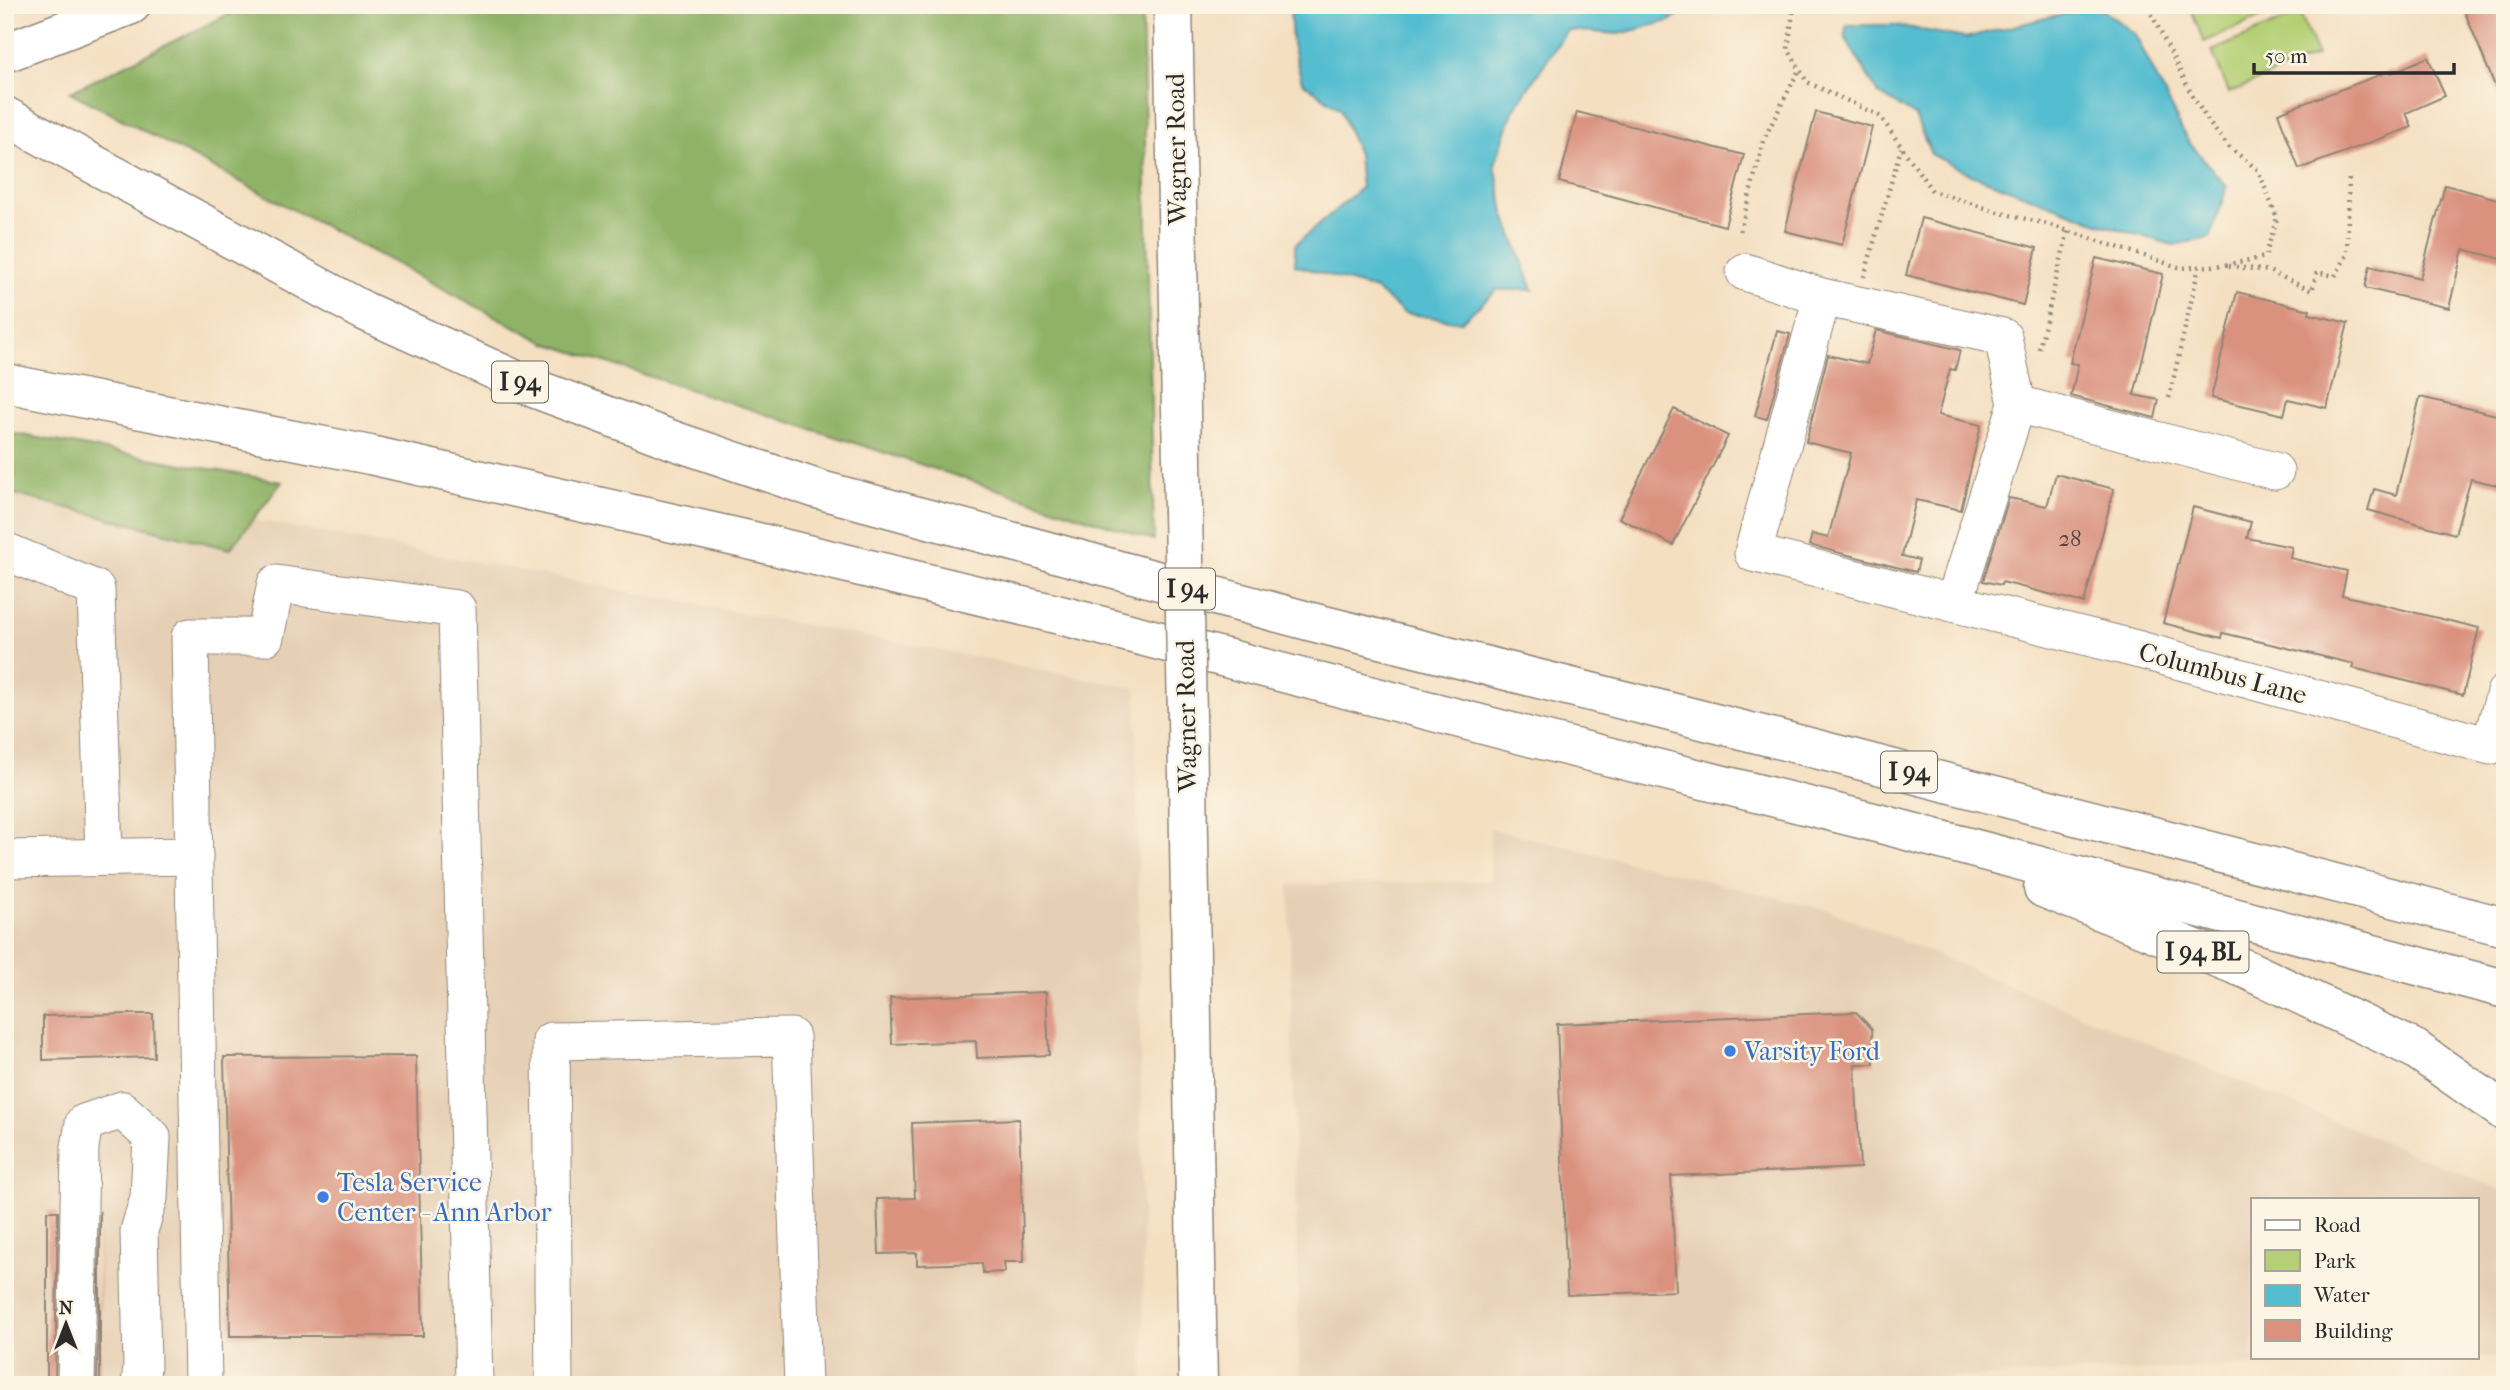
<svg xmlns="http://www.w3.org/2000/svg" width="2510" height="1390" viewBox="0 0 2510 1390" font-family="'IM FELL French Canon',serif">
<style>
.built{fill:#e6d0b5;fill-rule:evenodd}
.green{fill:#b4cf75;stroke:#707d50;stroke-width:2}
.forest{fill:#8fb266;stroke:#5d6e48;stroke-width:2}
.water{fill:#54bdd0;stroke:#40747e;stroke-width:2}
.building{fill:#da927f}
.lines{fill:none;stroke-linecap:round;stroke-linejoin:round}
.minor-casing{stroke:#908576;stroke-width:39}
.major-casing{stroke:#908576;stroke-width:41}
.highway-casing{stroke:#908576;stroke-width:41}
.path{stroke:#908576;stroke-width:4.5;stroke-dasharray:2 5;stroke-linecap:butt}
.minor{stroke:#fff;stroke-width:37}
.major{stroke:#fff;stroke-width:38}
.highway{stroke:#fff;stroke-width:38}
.major-bridge-casing{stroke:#908576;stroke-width:41;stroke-linecap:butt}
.major-bridge{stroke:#fff;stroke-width:38}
.shop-dot{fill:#3f7fe0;stroke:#fcf5e5;stroke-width:2.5}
.labels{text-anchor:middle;stroke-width:5;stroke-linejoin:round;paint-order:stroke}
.number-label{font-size:23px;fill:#574540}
.shield{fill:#fcf5e5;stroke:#6a6863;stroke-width:2}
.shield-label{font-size:24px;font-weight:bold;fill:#2b2b2b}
.street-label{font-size:26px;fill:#2b2b2b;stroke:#fcf5e5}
.shop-label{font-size:26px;fill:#366cbe;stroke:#fcf5e5;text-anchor:start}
</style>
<rect width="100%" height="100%" fill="#fcf5e5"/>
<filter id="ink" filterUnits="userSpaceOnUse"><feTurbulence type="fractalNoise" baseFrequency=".0143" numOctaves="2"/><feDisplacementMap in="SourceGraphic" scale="14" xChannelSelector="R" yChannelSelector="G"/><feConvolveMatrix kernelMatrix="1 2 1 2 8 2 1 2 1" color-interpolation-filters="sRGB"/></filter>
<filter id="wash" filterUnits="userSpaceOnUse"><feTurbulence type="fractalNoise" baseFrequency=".00686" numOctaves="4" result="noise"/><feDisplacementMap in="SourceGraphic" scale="28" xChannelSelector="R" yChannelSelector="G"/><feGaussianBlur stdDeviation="1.57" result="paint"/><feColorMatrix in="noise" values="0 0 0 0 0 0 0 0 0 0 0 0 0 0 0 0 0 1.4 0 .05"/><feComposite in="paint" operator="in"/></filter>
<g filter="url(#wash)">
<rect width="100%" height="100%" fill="#f4dfc1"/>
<g class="built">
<polygon points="5,477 166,503 1136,688 1144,1385 5,1385"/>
<path d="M1490 828 1831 911 2505 1192V1356L1765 1385H1300L1289 885 1491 881ZM2253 1199H2477V1357H2253Z"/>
</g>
<g class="green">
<polygon points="2189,5 2288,5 2204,42"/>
<polygon points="2300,13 2317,55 2229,93 2212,51"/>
</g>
<g class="forest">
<polygon points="247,5 1142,5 1154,540 546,343 70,92"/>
<polygon points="5,432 282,482 230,549 5,492"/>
</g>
<g class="water">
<polygon points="1290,5 1695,5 1669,21 1619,34 1567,30 1513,111 1495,164 1504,213 1533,290 1497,290 1461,322 1404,313 1376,290 1295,265 1295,245 1361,188 1358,154 1340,109 1302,82 1292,44"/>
<polygon points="2099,7 2135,34 2187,140 2227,187 2210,238 2173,245 2101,224 1972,175 1931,154 1915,116 1878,93 1845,37 1847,25 1895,25 1965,38 2054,16"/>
</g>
<g id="blocks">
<g class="building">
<polygon points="2462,5 2505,5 2505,108 2504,108"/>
<polygon points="2428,57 2445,96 2406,113 2412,127 2299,169 2278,113 2390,71 2391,73"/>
<polygon points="1577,112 1744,155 1725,226 1559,182"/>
<polygon points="1816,112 1872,127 1842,245 1785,231"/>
<polygon points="2445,185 2505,201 2505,260 2463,249 2449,308 2365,288 2370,266 2420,278"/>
<polygon points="1921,218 2037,248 2023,305 1906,275"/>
<polygon points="2096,258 2163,274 2134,395 2159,400 2155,418 2071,396 2078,364 2070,363"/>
<polygon points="2237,292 2310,310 2309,314 2348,323 2327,408 2288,399 2284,415 2211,398"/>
<polygon points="1876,330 1960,350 1955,370 1950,369 1938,415 1981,425 1961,510 1916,500 1902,556 1919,560 1916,572 1809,545 1812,534 1828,538 1851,453 1806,442 1828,355 1867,364"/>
<polygon points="1777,331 1790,334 1767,419 1755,416"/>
<polygon points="2420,397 2505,417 2505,487 2471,479 2455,534 2368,510 2374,489 2396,495"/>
<polygon points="1674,409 1728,436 1673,545 1619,518"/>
<polygon points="2056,474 2114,489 2084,603 2002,582 2001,585 1983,581 2009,498 2047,506"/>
<polygon points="2193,507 2251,522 2247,538 2292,547 2290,558 2347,571 2342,595 2479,628 2463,695 2353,668 2354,664 2283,647 2223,633 2222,638 2163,623"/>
<polygon points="1046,992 1049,1055 977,1058 976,1041 892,1044 890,998"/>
<polygon points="1856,1012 1872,1029 1874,1064 1855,1064 1860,1168 1671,1176 1676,1291 1567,1295 1557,1024"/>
<polygon points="131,1014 153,1014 154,1057 43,1060 43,1016"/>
<polygon points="416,1056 423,1336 230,1336 224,1057"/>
<polygon points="1019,1119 1024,1262 1004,1262 1005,1272 983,1273 982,1263 917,1265 917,1253 879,1254 877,1199 915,1198 912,1123"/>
<polygon points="47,1211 58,1211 55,1385 47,1385"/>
<polygon points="100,1211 100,1385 97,1385"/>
</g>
</g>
</g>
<g filter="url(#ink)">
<use href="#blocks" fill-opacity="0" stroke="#908576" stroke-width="2"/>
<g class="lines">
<defs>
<g id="minor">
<polyline points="1745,272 1822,297 1753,553 2140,650 2490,746 2505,693"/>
<polyline points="1822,297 2003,337 2017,404 1954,603"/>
<polyline points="2017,404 2275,471"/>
<polyline points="5,551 96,589 104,857"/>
<polyline points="5,859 194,856"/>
<polyline points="76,1385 80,1147 84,1123 122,1110 152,1137 149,1198 139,1231 142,1366 140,1385"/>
<polyline points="203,1385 190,637 265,637 276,584 457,609 474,1385"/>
<polyline points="554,1385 551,1041 791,1037 803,1385"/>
</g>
<g id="major">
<polyline points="1173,5 1183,510"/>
<polyline points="1187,717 1198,1385"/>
</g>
<g id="highway">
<polyline points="5,53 131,5"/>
<polyline points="5,116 364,311 536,389 675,441 817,489 1312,622 1766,736 2505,927"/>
<polyline points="5,383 370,455 753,541 1060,615 1534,738 1885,825 2505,989"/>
<polyline points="2043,888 2248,970 2415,1049 2505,1112"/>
</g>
</defs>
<use href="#minor" class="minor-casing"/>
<use href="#major" class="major-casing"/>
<use href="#highway" class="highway-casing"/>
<g class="path">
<polyline points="1794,5 1788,49 1807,82 1880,116 1932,191 2001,213 2047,224 2181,268 2225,265 2265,257 2277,218 2258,170 2229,147 2210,124 2193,97 2147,5"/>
<polyline points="1740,231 1765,137 1799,70"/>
<polyline points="2229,266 2269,271 2312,291 2317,272 2335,276 2347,255 2349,175"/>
<polyline points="1864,277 1901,148"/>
<polyline points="2039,349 2068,231"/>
<polyline points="2169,398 2199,267"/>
</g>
<use href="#minor" class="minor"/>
<use href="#major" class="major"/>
<use href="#highway" class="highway"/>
<defs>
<polyline id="major-bridge" points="1183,510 1187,717"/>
</defs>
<use href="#major-bridge" class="major-bridge-casing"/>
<use href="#major-bridge" class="major-bridge"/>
</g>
</g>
<g class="shop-dot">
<circle cx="1730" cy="1051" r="7"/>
<circle cx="323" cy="1197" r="7"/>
</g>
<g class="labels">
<g class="number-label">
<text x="2070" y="546">28</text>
</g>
<g class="shield">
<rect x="492" y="361.5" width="56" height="41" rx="5"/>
<rect x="1159" y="568.5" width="56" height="41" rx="5"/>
<rect x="1881" y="751.5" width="56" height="41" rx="5"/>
<rect x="2157.5" y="931.5" width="91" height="41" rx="5"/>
</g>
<g class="shield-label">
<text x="520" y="390">I 94</text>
<text x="1187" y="597">I 94</text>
<text x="1909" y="780">I 94</text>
<text x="2203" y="960">I 94 BL</text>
</g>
<g class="street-label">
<text transform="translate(1176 149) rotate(-91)" y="9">Wagner Road</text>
<text transform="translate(2223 673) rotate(15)" y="9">Columbus Lane</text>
<text transform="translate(1186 716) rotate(-91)" y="9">Wagner Road</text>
</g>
<g class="shop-label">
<text x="1744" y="1060">Varsity Ford</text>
<text x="337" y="1191">Tesla Service<tspan x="337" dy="30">Center - Ann Arbor</tspan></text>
</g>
</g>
<rect width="2510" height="1390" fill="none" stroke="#fcf5e5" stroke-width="28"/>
<rect x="2251" y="1198" width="228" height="161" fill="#fcf5e5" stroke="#a8a49b" stroke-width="2"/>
<rect x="2265" y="1220" width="35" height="10" fill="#ffffff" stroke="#a8a49b" stroke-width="2"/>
<text x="2314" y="1232" font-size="21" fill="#2b2b2b">Road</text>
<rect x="2265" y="1250" width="35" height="21" fill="#b4cf75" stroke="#a8a49b" stroke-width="2"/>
<text x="2314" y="1268" font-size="21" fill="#2b2b2b">Park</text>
<rect x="2265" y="1285" width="35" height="21" fill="#54bdd0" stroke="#a8a49b" stroke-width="2"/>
<text x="2314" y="1302" font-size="21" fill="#2b2b2b">Water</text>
<rect x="2265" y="1320" width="35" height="21" fill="#da927f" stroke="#a8a49b" stroke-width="2"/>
<text x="2314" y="1338" font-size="21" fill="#2b2b2b">Building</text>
<g transform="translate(66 1324)" stroke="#fcf5e5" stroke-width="5" paint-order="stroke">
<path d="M0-5L12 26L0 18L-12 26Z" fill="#2b2b2b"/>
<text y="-10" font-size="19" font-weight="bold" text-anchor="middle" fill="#2b2b2b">N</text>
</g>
<path d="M2254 63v10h200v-10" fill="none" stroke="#2b2b2b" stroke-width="3.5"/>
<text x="2265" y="63" font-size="21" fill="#2b2b2b" stroke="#fcf5e5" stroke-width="5" paint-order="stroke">50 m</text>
</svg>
